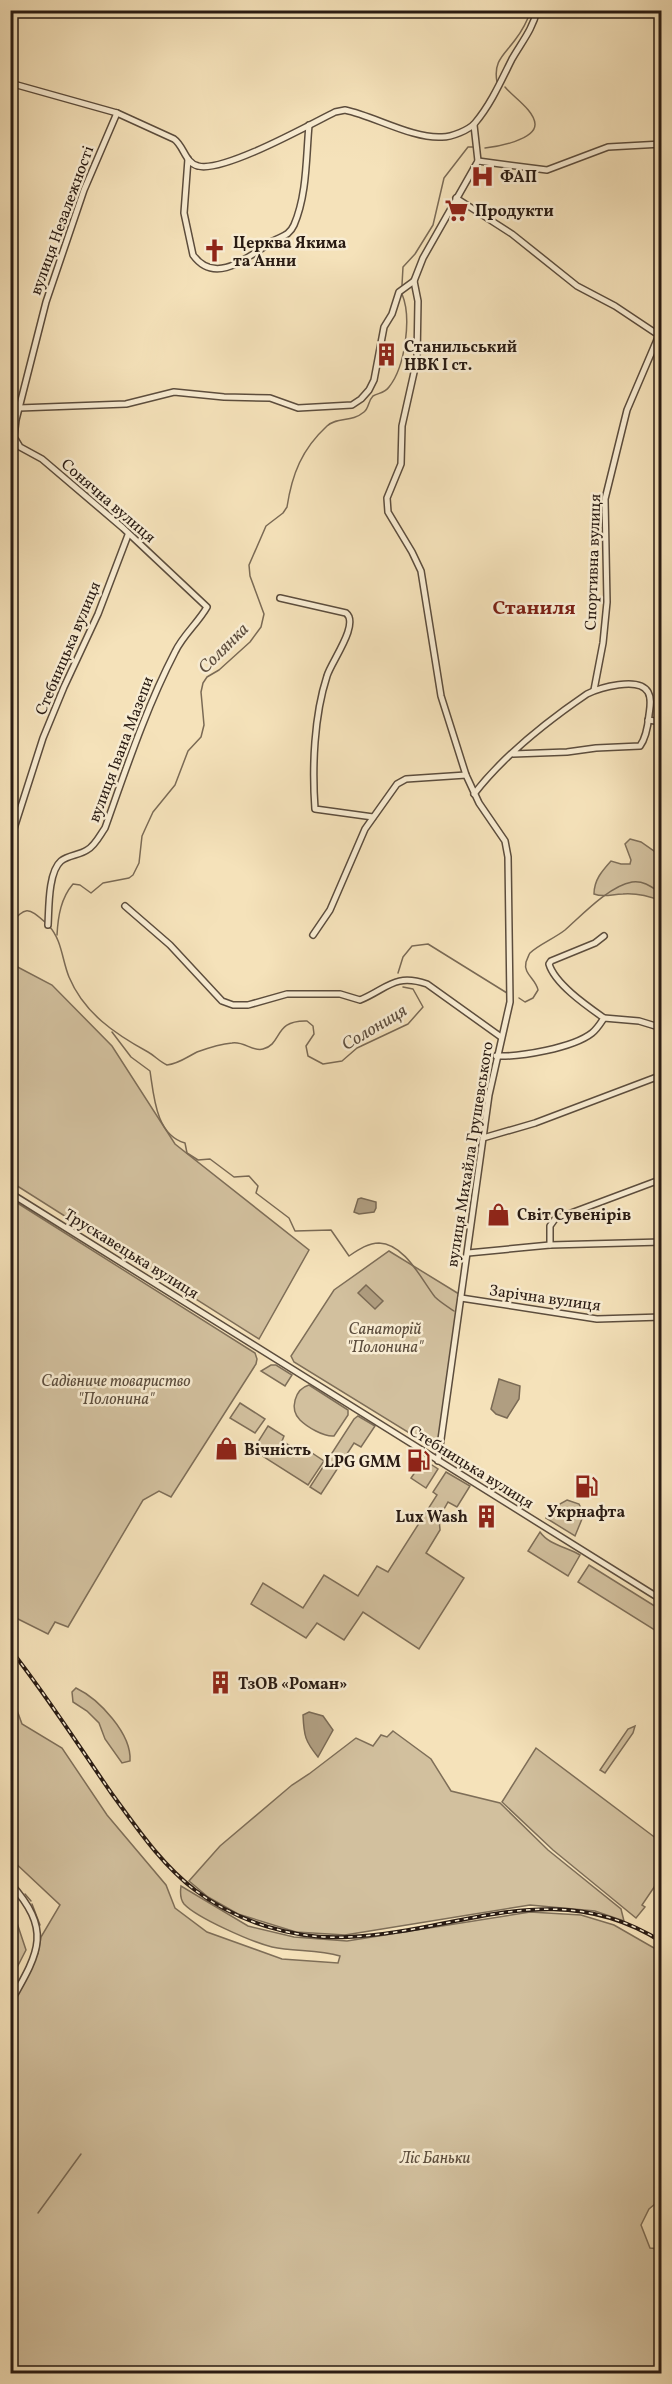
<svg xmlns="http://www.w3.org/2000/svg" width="672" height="2384" viewBox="0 0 672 2384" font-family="Vollkorn,serif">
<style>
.green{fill:#d2c09e;stroke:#7e6e58;stroke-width:1.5}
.water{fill:#b09e81;stroke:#7a6a55;stroke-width:1.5}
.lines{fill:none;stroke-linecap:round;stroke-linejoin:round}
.stream{stroke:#7a6a55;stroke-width:1.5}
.minor-casing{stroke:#5c4d3d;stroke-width:8}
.minor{stroke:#f8ecd2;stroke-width:5}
.rail-casing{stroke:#291b13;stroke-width:4}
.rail{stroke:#f8ecd2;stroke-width:1.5;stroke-dasharray:4.5;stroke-linecap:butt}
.labels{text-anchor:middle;stroke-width:5;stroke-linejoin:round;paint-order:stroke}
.poi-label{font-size:16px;font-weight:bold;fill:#291b13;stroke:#f8ecd2;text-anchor:start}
.street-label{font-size:16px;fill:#291b13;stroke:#f8ecd2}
.park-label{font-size:16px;font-style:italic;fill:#5c4d3d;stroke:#f8ecd2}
.water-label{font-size:18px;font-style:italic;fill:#5f4f3f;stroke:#f8ecd2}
.quarter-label{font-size:20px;font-weight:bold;fill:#7a1f14;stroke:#f8ecd2}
</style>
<rect width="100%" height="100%" fill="#f5e2ba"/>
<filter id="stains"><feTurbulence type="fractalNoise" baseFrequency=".00333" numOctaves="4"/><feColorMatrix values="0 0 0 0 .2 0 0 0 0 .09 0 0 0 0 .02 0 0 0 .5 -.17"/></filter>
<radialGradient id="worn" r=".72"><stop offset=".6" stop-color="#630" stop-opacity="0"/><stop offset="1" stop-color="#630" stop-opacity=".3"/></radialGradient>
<g class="green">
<path d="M630 839 641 842 661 856V901C649 896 637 893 623 894 612 894 604 898 594 894 594 880 602 871 611 861L621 864H630L631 860 625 844Z"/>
<polygon points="10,963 52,985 112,1046 175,1144 309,1250 259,1339 11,1182"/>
<polygon points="11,1199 255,1353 257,1359 256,1364 171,1497 159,1491 143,1500 68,1627 55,1622 48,1634 16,1618 11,1623"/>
<polygon points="389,1251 459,1294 438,1445 432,1447 294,1362 291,1356 334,1290"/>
<polygon points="271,1365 276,1365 292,1375 285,1386 261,1371"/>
<path d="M309 1385 348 1410V1415L334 1436C324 1437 307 1427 300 1420 289 1409 295 1389 309 1385Z"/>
<polygon points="240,1403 265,1419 255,1433 230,1418"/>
<polygon points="358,1416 375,1426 361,1447 354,1443 321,1494 310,1487 354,1419"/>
<polygon points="268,1426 284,1436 282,1441 303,1454 309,1451 324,1461 308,1485 253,1450"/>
<polygon points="432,1465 438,1469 426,1488 411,1478 418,1468"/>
<polygon points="446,1472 470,1486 457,1507 448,1502 439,1518 440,1530 426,1553 464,1578 419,1649 363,1612 344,1640 317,1623 306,1638 251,1604 263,1583 303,1608 324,1575 358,1596 377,1566 388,1572 437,1495 433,1492"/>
<polygon points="567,1500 579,1504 584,1514 575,1536 546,1518 558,1505"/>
<path d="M540 1532C549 1545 567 1547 580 1555L568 1576 528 1551Z"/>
<polygon points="589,1565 661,1610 661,1634 578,1582"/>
<path d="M76 1688C99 1699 132 1734 130 1761L122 1763 105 1739 99 1723 87 1711 73 1702 72 1692Z"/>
<path d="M10 1690 15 1691 16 1696 14 1702 22 1724 62 1748 107 1815 166 1885 175 1908 207 1932 282 1959 338 1963 340 1956C318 1949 294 1952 272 1947 252 1942 197 1918 184 1904 180 1899 180 1893 181 1886L248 1926 294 1937 347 1941 530 1912 581 1915 614 1925 661 1952V2199L649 2209 641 2225 650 2248 661 2249V2373H14L10 2352 11 2006 38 1953 41 1937 60 1905 11 1859Z"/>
<polygon points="635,1726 633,1733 605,1773 600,1770 628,1729"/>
<polygon points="393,1731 431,1759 451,1791 500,1803 548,1850 621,1909 624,1921 595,1911 530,1905 345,1935 296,1932 238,1914 208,1897 189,1881 220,1846 292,1785 309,1774 356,1738 373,1746 381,1735 387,1737"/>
<polygon points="536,1748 661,1842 661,1877 642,1905 645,1907 636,1918 553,1850 502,1802"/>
<polygon points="10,1902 26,1950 11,1979 10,1979"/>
</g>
<g class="water">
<polygon points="361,1198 376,1202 376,1208 374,1212 359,1214 354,1212 358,1199"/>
<polygon points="366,1285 383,1301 375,1309 358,1293"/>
<polygon points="499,1379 520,1386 519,1399 507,1418 496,1414 491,1409"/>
<path d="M309 1712 323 1716 333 1730 318 1757C305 1741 304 1736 303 1715Z"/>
</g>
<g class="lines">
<g class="stream">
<path d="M497 82C493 61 504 55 515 40 522 31 527 22 531 10"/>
<path d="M485 148C496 147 536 140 535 124 534 110 513 97 505 87"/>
<polyline points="402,285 403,267 415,254 433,225 444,178 468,147 473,147"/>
<path d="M10 924C26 907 27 906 46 923"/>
<path d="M49 926C62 940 62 960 69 977 84 1013 115 1034 148 1052 155 1056 160 1062 167 1065 178 1064 187 1057 197 1052 208 1048 220 1044 232 1043 244 1041 253 1052 263 1049 283 1044 273 1020 307 1021L313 1026 314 1034 306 1046 308 1056 323 1064 342 1061 357 1048 408 1024 423 1007 413 989 403 987"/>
<path d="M57 935C58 916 61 898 73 884L80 885 91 893 103 883 129 878 133 875 139 863 142 836 147 825 153 812 175 785 188 751 201 737 204 725 201 692 203 683 207 677 219 670 250 642 261 627 264 614 250 576 249 565 266 526 283 513 287 507C292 474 302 449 327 426 338 416 351 423 364 412 369 408 368 401 373 396 378 393 385 393 389 387 405 367 412 318 402 294"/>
<polyline points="398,973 403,957 412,946 428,944 507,993"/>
<path d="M519 998 525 1002 533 998 538 990C536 979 523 974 526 962 527 960 529 954 530 953 538 945 555 938 565 930 582 915 609 886 632 882 644 880 653 888 662 894"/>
<path d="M112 1032 131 1057 150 1071C154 1097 156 1135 185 1143L187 1153 198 1160 210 1159 234 1177 249 1176 258 1186 256 1193 289 1218 295 1231 331 1230 349 1256C358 1250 368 1243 379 1243 405 1244 421 1279 435 1297 440 1302 448 1307 454 1311"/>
<polyline points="25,1894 31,1901"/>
<polyline points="32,1904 40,1925"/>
<polyline points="38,2213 81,2154"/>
</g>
<defs>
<g id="minor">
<path d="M10 83 117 113 174 139C184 146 185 163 198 166 223 173 309 125 335 112L345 110C374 116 413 139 442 137 452 137 469 130 475 123 491 104 501 81 512 59 521 43 533 29 537 10"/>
<path d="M188 159 184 213 193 255C216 287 250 255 273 241 282 236 289 236 294 225 307 195 306 158 309 125"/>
<polyline points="478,161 547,170 608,147 662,144"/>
<polyline points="456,198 512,234 577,286 615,306 660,336"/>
<polyline points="19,408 126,404 174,392 224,397 270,398 298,408 352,405 361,399 369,390 374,380 384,327 392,314 399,292 414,281"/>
<path d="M280 598 346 613C360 624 331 662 327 676 314 716 312 767 315 809L373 817"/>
<polyline points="594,690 603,643 607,602 605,499 627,410 659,335"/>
<polyline points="648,720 662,722"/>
<path d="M474 794C504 755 546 722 587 694 599 688 639 676 648 692 652 699 650 707 649 715 648 725 646 738 640 746L596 748 567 752 513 754"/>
<polyline points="10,841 43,738 64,687 98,614 128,535"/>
<path d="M125 906 170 945 222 1001 233 1005H248L287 994H340L360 1000C387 989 394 973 427 984L501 1037"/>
<path d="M48 925C49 909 48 872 61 861 68 855 80 855 87 850 95 846 100 835 105 828 126 769 146 708 175 652 183 635 198 623 207 607L123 528 42 459 20 447 14 437 16 420 46 302 84 190 117 113"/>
<polyline points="313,935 330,910 365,829 397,784 406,779 466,775"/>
<path d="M604 1018C587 1006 555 984 549 964L551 961 595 943 604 936"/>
<path d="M496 1056C520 1057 573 1048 592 1033 597 1029 600 1024 604 1018L639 1021 662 1028"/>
<polyline points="483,1138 535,1123 662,1075"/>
<polyline points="10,1193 662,1600"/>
<polyline points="550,1245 550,1226 555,1219 662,1179"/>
<polyline points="468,1253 550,1245 662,1242"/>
<polyline points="461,1298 597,1319 662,1317"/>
<polyline points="438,1461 489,1095 510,1002 508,857 505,841 479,803 466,775 441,696 421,571 412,552 388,512 387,498 401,464 402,426 417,359 418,301 414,281 423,258 478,161 474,125"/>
<path d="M10 1883C53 1931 39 1952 10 2003"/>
</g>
</defs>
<use href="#minor" class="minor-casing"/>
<use href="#minor" class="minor"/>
<defs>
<path id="rail" d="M10 1649C47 1696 78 1745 112 1794 137 1828 161 1864 195 1890 237 1922 295 1940 348 1937 460 1932 555 1874 662 1942"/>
</defs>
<use href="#rail" class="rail-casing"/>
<use href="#rail" class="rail"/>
</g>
<defs>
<symbol id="hospital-bare" viewBox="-9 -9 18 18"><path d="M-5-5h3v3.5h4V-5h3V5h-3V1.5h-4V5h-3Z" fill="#8f2418" stroke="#f8ecd2" stroke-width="2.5" paint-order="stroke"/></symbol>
<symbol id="supermarket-bare" viewBox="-9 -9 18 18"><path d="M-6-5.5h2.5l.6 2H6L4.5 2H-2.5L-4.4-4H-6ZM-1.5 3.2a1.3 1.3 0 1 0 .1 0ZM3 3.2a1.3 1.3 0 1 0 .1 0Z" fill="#8f2418" stroke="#f8ecd2" stroke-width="2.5" paint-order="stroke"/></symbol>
<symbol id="church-bare" viewBox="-9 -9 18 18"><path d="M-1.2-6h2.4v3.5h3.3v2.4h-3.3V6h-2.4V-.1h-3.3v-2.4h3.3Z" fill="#8f2418" stroke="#f8ecd2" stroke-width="2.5" paint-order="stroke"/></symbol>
<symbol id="building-bare" viewBox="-9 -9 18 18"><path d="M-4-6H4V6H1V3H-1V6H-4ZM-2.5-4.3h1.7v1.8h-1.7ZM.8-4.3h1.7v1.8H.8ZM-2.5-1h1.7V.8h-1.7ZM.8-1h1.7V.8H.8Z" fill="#8f2418" stroke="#f8ecd2" stroke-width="2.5" paint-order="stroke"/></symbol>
<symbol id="shop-bare" viewBox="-9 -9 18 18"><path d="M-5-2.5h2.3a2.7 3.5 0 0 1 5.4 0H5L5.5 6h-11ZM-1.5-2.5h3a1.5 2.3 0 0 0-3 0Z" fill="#8f2418" stroke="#f8ecd2" stroke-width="2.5" paint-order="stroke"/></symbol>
<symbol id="fuel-bare" viewBox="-9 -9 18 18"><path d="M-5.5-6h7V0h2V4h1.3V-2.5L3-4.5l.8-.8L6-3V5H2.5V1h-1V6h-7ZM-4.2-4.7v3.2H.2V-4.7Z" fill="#8f2418" stroke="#f8ecd2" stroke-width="2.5" paint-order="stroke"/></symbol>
</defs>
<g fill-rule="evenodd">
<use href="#hospital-bare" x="466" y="160" width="33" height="33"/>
<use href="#supermarket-bare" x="440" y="194" width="33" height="33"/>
<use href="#church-bare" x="198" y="234" width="33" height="33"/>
<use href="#building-bare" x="370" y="338" width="33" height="33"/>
<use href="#shop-bare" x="482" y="1198" width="33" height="33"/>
<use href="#shop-bare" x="210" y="1432" width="33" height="33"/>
<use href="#fuel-bare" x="402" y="1444" width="33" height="33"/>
<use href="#fuel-bare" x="570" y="1470" width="33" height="33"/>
<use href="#building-bare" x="470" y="1500" width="33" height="33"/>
<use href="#building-bare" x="204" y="1666" width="33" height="33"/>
</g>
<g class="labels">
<g class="poi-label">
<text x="500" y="182">ФАП</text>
<text x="475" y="216">Продукти</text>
<text x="233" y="248">Церква Якима<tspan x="233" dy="18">та Анни</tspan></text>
<text x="404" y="352">Станильський<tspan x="404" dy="18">НВК І ст.</tspan></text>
<text x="517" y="1220">Світ Сувенірів</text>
<text x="244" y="1455">Вічність</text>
<text x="401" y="1467" text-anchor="end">LPG GMM</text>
<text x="586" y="1517" text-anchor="middle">Укрнафта</text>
<text x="468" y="1522" text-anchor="end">Lux Wash</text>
<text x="238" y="1689">ТзОВ «Роман»</text>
</g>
<g class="street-label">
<text transform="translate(61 220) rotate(-70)" y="6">вулиця Незалежності</text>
<text transform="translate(109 500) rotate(41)" y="6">Сонячна вулиця</text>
<text transform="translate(592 562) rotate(-88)" y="6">Спортивна вулиця</text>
<text transform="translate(67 648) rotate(-67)" y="6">Стебницька вулиця</text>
<text transform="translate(120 749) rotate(-69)" y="6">вулиця Івана Мазепи</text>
<text transform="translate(469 1154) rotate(-81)" y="6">вулиця Михайла Грушевського</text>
<text transform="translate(132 1253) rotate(32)" y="6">Трускавецька вулиця</text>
<text transform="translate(545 1297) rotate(8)" y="6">Зарічна вулиця</text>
<text transform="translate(472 1466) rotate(32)" y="6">Стебницька вулиця</text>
</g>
<g class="park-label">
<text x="385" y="1334">Санаторій<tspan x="385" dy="18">"Полонина"</tspan></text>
<text x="116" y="1386">Садівниче товариство<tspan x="116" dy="18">"Полонина"</tspan></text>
<text x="435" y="2163">Ліс Баньки</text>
</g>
<g class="water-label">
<text transform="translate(223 648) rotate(-45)" y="6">Солянка</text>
<text transform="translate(374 1027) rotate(-31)" y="6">Солониця</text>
</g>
<g class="quarter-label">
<text x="534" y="614">Станиля</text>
</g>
</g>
<rect width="672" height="2384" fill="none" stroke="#f5e2ba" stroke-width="36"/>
<rect x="12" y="12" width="648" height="2360" fill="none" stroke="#291b13" stroke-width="3"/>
<rect x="18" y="18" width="636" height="2348" fill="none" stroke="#291b13" stroke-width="1.5"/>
<rect width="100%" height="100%" filter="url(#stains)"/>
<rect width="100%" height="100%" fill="url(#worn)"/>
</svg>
